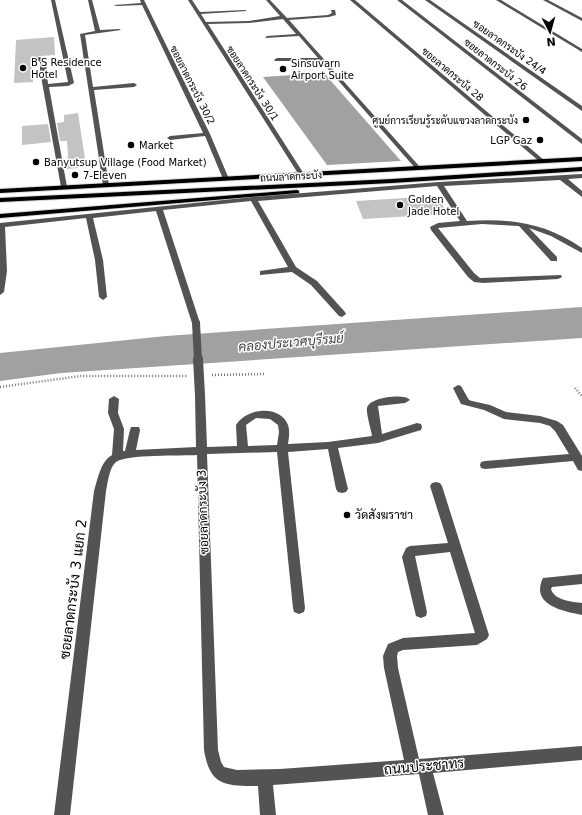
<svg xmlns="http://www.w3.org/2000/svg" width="582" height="815" viewBox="0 0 582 815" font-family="'DejaVu Sans',Sarabun,sans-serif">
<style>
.water{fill:#a1a1a1}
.building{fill:#c3c3c3}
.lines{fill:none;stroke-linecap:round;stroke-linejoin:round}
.major-casing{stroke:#dbdbdb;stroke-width:2}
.path{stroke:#757575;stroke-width:2.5;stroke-dasharray:1 2;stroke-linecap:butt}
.minor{fill:#535353;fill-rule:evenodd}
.major{fill:#000;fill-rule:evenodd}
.minor-bridge-far1{stroke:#535353;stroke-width:8}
.minor-bridge{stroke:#535353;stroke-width:10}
.poi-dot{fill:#000;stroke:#fff;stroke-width:1.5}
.labels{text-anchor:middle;stroke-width:3;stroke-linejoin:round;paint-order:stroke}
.far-street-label{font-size:10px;fill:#000;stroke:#fff}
.far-poi-label{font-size:10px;fill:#000;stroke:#fff;text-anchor:start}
.street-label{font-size:12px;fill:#000;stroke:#fff}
.poi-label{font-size:12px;fill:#000;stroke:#fff;text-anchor:start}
.water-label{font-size:13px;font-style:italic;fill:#424242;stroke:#fff}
.near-street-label{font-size:14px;fill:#000;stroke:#fff}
</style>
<rect width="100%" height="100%" fill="#fff"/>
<g class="water">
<polygon points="324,73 401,161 327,165 263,77"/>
<polygon points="582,307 582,338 61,373 0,381 0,353 166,336"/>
</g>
<g class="building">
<polygon points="54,37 55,55 40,56 32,58 33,82 14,83 16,40"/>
<polygon points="78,113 85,159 79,159 78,168 66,169 68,154 67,141 60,141 57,123 64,122 64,115"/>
<polygon points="48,124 51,142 22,145 22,126"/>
<polygon points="438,196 447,214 363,219 356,201"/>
</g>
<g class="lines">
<defs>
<g id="major">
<polygon points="582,157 582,161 0,193 0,189"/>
<polygon points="582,167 582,171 392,183 0,202 0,198 392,179"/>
<polygon points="297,190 299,191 299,193 0,218 0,214"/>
</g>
</defs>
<use href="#major" class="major-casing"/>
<g class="path">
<polyline points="212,375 266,374"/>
<polyline points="0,387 81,376 187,376"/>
<polyline points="575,388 582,396"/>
</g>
<g class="minor">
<polygon points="51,0 55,0 74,83 68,86 49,87 67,187 64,189 61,187 40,71 40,62 35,58 40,57 46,62 48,84 68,82"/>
<polygon points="88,0 92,0 100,30 119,29 121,30 85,35 93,87 134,83 137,85 134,87 94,90 109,185 106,187 103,185 80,34 95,31"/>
<polygon points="140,0 144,0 210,134 229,179 228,180 223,179 205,136 170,140 167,138 170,136 203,133 142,5 116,6 114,5 141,3"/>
<polygon points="188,0 192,0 200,12 245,10 247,11 201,14 206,22 249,21 280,16 266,0 270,0 287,18 328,15 332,13 331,10 335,10 336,15 329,17 289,20 420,167 420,169 416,169 321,61 275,61 274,60 277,58 318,58 299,36 265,38 267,36 296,34 283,19 249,23 208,24 304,174 299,175"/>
<polygon points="350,0 355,0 544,160 544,162 540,162"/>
<polygon points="397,0 402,0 582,139 582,144"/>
<polygon points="425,0 430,0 582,106 582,111"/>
<polygon points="496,0 501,0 582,49 582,52"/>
<polygon points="543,0 548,0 582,18 582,21"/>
<path d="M582 174V178L568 179 582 191V197L560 180 444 186 467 221C511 218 545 223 582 248V253L551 236 529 228 557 257V261H551L519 226 482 224 438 228 474 273 480 278 561 275 562 277 558 279 483 283 474 282 468 277 431 230 430 227 438 223 460 221 437 186 258 201 296 267 317 281 345 312 346 314 342 317 339 316 311 285 292 272 260 275V271L288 267 251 201 163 210 200 323 199 325H193L192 323 156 211 93 218 103 260 107 297 103 300 99 297 95 260 86 218 5 227 7 271 4 292 0 295V223L253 197 439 182Z"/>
<polygon points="458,385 461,386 469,400 472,401 490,405 506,412 540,416 557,421 563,425 582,456 582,471 578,470 573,461 485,469 481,468 480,465 481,462 485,461 569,454 555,431 550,426 540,423 504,419 484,410 461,404 453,388"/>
<path d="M200 392 205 395 207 447 237 446 236 425C246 408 280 404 288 425 290 431 289 438 288 444L328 442 372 436C371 429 366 414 367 408 369 397 405 393 410 400L405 403 378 406 382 434 417 423 421 424 422 427 421 430 378 443 338 448 348 489 346 492 342 493 338 492 336 489 328 449 288 452 305 608 304 612 299 614 294 612 293 608 277 452 207 454 218 750 221 762 224 767 237 770 280 769 404 760 384 668 383 656 388 644 403 638 475 633 450 552 415 556 427 612 426 616 421 618 416 616 415 612 402 557 406 548 410 546 448 543 430 486 432 483 436 482 440 483 442 486 489 635 487 639 477 645 403 650 398 652 397 656 398 668 419 759 582 746V760L433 773 444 815H428L419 774 273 785 276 815H260L258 786C225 786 210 786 204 750L197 455C181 456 127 454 116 462 109 468 108 482 106 491L70 815H54L94 491C98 479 100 462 112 455L114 429 108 413 109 399 114 396 119 399 118 413 124 429 123 451H125L130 430 131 427H139L140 430 136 450 196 447 195 395ZM256 418 270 419 278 425 279 432 277 445 248 446 246 425Z"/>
<path d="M582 574V584L552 587 551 589C554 600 572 602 582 603V615C563 611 530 605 543 578Z"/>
</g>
<use href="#major" class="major"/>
<polyline class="minor-bridge-far1" points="196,323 198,360"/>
<polyline class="minor-bridge" points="198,359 200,395"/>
</g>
<g class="poi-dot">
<circle cx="23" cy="68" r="4"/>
<circle cx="283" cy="69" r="4"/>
<circle cx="526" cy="120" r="4"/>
<circle cx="540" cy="140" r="4"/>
<circle cx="131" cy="145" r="4"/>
<circle cx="36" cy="162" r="4"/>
<circle cx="75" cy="175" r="4"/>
<circle cx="400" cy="205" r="4"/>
<circle cx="347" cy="515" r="4"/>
</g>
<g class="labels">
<g class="far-street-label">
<text transform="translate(510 47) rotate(35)" y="4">ซอยลาดกระบัง 24/4</text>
<text transform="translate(496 64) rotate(38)" y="4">ซอยลาดกระบัง 26</text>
<text transform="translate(453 74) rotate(40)" y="4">ซอยลาดกระบัง 28</text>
<text transform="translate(253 83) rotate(57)" y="4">ซอยลาดกระบัง 30/1</text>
<text transform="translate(193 85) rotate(63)" y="4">ซอยลาดกระบัง 30/2</text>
<text transform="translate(291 176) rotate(-3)" y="4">ถนนลาดกระบัง</text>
</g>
<g class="far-poi-label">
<text x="31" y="66">B S Residence<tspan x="31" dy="12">Hotel</tspan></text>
<text x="291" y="67">Sinsuvarn<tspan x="291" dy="12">Airport Suite</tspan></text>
<text x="518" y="124" text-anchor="end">ศูนย์การเรียนรู้ระดับแขวงลาดกระบัง</text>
<text x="532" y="144" text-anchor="end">LGP Gaz</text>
<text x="139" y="149">Market</text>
<text x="44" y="166">Banyutsup Village (Food Market)</text>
<text x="83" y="179">7-Eleven</text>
<text x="408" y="203">Golden<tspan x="408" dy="12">Jade Hotel</tspan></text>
</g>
<g class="street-label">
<text transform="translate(203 512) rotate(-92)" y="4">ซอยลาดกระบัง 3</text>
</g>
<g class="poi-label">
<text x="355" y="519">วัดสังฆราชา</text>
</g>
<g class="water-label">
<text transform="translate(291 342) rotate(-5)" y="5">คลองประเวศบุรีรมย์</text>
</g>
<g class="near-street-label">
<text transform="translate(73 589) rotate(-83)" y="5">ซอยลาดกระบัง 3 แยก 2</text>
<text transform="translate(424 766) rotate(-5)" y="5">ถนนประชาทร</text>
</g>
</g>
<g transform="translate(550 32) rotate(174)" stroke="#ffffff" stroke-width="3" paint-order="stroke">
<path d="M0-3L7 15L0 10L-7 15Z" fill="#000000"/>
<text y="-6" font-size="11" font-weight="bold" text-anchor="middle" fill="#000000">N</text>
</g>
</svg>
